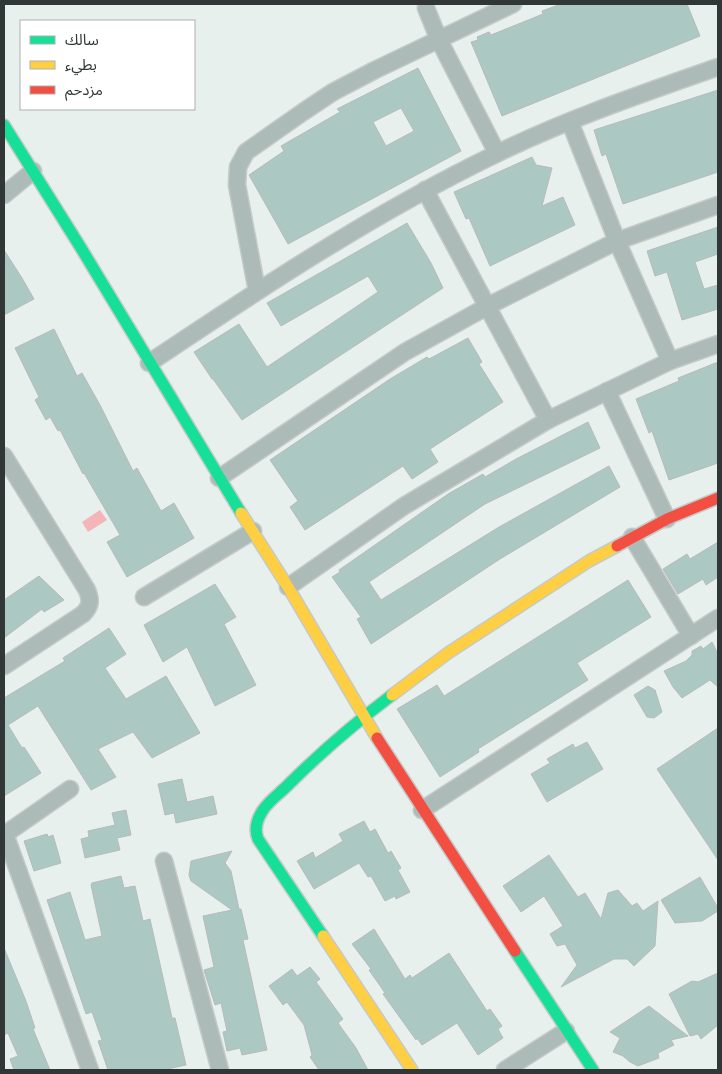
<svg xmlns="http://www.w3.org/2000/svg" width="722" height="1074" viewBox="0 0 722 1074" font-family="Jost,'Noto Sans Arabic',sans-serif">
<style>
.water{fill:#f5b4b8}
.building{fill:#acc8c3;stroke:#b6bcbb;fill-rule:evenodd}
.lines{fill:none;stroke-linecap:round;stroke-linejoin:round}
.street-casing{stroke:#c4cac8;stroke-width:19}
.fast-casing{stroke:#c4cac8;stroke-width:14}
.slow-casing{stroke:#c4cac8;stroke-width:14}
.jam-casing{stroke:#c4cac8;stroke-width:14}
.street{stroke:#acbab8;stroke-width:16}
.fast{stroke:#16e098;stroke-width:11}
.slow{stroke:#ffcf43;stroke-width:11}
.jam{stroke:#f24e42;stroke-width:11}
</style>
<rect width="100%" height="100%" fill="#e8f0ee"/>
<polygon class="water" points="100,510 107,520 88,532 82,522"/>
<g class="building">
<polygon points="561,4 687,4 700,36 502,116 471,42 478,40 477,37 489,32 491,35 543,14 542,11"/>
<path d="M418 68 461 151 288 244 249 175 284 151 281 146 340 112 337 109ZM401 108 414 131 386 146 373 122Z"/>
<polygon points="718,90 718,172 623,204 606,154 602,156 594,130"/>
<polygon points="532,157 536,165 552,168 542,206 563,197 575,225 490,266 469,218 466,219 454,192"/>
<polygon points="407,223 431,263 443,288 242,420 213,379 212,379 194,352 239,324 267,367 378,292 368,276 281,326 267,303"/>
<polygon points="718,227 718,254 695,262 704,289 718,285 718,309 682,320 667,272 655,276 647,251"/>
<polygon points="4,250 22,278 34,299 4,315"/>
<polygon points="54,329 77,376 82,373 100,405 133,471 137,468 161,511 174,503 194,538 127,577 107,542 120,535 84,473 83,474 60,430 58,431 50,417 46,420 35,400 39,397 15,348"/>
<polygon points="468,338 482,362 479,364 503,402 430,449 438,462 412,479 403,466 305,530 290,507 298,501 270,460 390,379 427,357 429,359"/>
<polygon points="718,362 718,463 669,480 652,431 649,433 636,399 679,381 678,378"/>
<polygon points="588,422 600,448 485,504 369,582 381,600 499,527 609,466 620,487 500,559 371,644 357,619 361,617 332,577 340,572 339,570 448,494 483,474 485,477 516,459"/>
<polygon points="718,542 718,577 706,585 703,579 678,594 663,569 687,554 690,559"/>
<polygon points="39,576 64,600 44,612 42,609 4,638 4,600"/>
<polygon points="628,580 651,617 577,663 588,680 478,749 479,752 440,777 397,709 437,685 444,696"/>
<polygon points="215,584 236,617 224,624 256,685 215,706 187,647 163,662 144,625"/>
<polygon points="109,628 126,654 105,668 126,699 166,676 200,733 152,758 133,732 98,749 116,777 91,790 38,706 8,725 22,748 24,747 41,773 4,796 4,698 65,661 63,658"/>
<polygon points="712,642 718,654 718,687 710,680 682,698 673,687 664,671 686,661 692,655 692,651 701,646 703,649"/>
<polygon points="648,686 655,690 662,712 654,718 647,717 634,695"/>
<polygon points="718,728 718,860 657,769"/>
<polygon points="587,742 603,769 547,802 531,774 550,763 547,759 573,744 575,748"/>
<polygon points="182,779 187,802 213,796 217,814 176,823 174,813 165,815 158,784"/>
<polygon points="126,810 131,835 117,838 120,850 85,858 81,839 89,837 88,831 115,825 112,813"/>
<polygon points="364,821 370,832 375,829 388,853 391,851 401,868 398,870 410,892 396,899 395,896 385,901 371,876 368,877 359,863 314,889 297,861 313,852 315,858 343,841 339,834"/>
<polygon points="47,834 48,837 53,835 61,863 34,871 24,841"/>
<polygon points="232,851 225,863 231,871 239,909 241,909 248,939 243,940 267,1050 242,1055 240,1048 227,1051 223,1032 227,1031 221,1003 215,1005 204,970 214,967 203,916 232,910 191,881 189,875 191,861"/>
<polygon points="549,855 578,897 585,893 601,919 608,893 618,890 632,906 637,903 643,911 658,901 655,946 634,966 627,959 614,959 561,987 577,965 565,944 557,946 550,934 563,926 544,896 521,912 503,886"/>
<polygon points="121,876 124,888 135,886 143,921 150,919 172,1018 175,1018 186,1065 163,1070 108,1070 98,1041 102,1040 92,1012 86,1014 47,900 70,892 85,940 102,936 91,885 92,883"/>
<polygon points="700,877 718,908 718,911 702,921 675,923 661,900"/>
<polygon points="374,929 405,979 410,975 412,978 449,953 487,1011 490,1009 502,1026 498,1029 503,1038 478,1055 457,1023 422,1045 417,1038 416,1040 383,994 385,993 369,970 371,969 352,944"/>
<polygon points="4,948 26,1001 35,1028 33,1029 50,1070 14,1070 10,1059 18,1056 8,1033 4,1035"/>
<polygon points="310,967 320,979 316,982 343,1019 338,1023 356,1048 368,1070 319,1070 310,1057 312,1055 304,1025 287,1002 283,1005 269,986 292,969 297,976"/>
<polygon points="718,973 718,1025 701,1039 698,1034 690,1036 669,994 692,981 698,982"/>
<polygon points="649,1006 688,1036 671,1040 674,1045 658,1053 659,1058 638,1066 630,1062 623,1056 613,1052 620,1038 610,1032"/>
</g>
<g class="lines">
<defs>
<g id="street">
<polyline points="426,8 439,40 497,153"/>
<polyline points="570,122 617,241 670,361"/>
<polyline points="425,190 548,420"/>
<polyline points="4,195 33,171"/>
<polyline points="257,291 237,185 238,167 246,152 303,112 333,92 375,70 513,4"/>
<path d="M149 363C261 288 374 213 496 154 567 119 644 93 718 67"/>
<polyline points="607,391 667,519"/>
<path d="M4 456 87 590C91 600 91 606 83 614L4 666"/>
<polyline points="219,478 405,352 488,306 617,241 718,205"/>
<polyline points="632,537 691,636"/>
<polyline points="288,587 404,506 548,420 670,361 718,344"/>
<polyline points="144,597 253,531"/>
<polyline points="422,810 718,618"/>
<polyline points="5,834 90,1070"/>
<polyline points="4,835 70,789"/>
<polyline points="164,861 220,1070"/>
<polyline points="505,1070 566,1031"/>
</g>
<g id="fast">
<polyline points="4,125 81,248 241,513"/>
<path d="M323 936 258 839C254 829 257 819 263 810 269 801 280 793 287 786 320 753 355 723 392 695"/>
<polyline points="515,951 593,1070"/>
</g>
<g id="slow">
<polyline points="241,513 288,587 377,738"/>
<polyline points="392,695 448,653 589,561 617,546"/>
<polyline points="323,936 412,1070"/>
</g>
<g id="jam">
<polyline points="617,546 667,519 718,498"/>
<polyline points="377,738 515,951"/>
</g>
</defs>
<use href="#street" class="street-casing"/>
<use href="#fast" class="fast-casing"/>
<use href="#slow" class="slow-casing"/>
<use href="#jam" class="jam-casing"/>
<use href="#street" class="street"/>
<use href="#fast" class="fast"/>
<use href="#slow" class="slow"/>
<use href="#jam" class="jam"/>
</g>
<rect width="722" height="1074" fill="none" stroke="#313736" stroke-width="10"/>
<rect x="20" y="20" width="175" height="90" fill="#ffffff" stroke="#adafaf"/>
<rect x="30" y="36" width="25" height="8" fill="#16e098" stroke="#adafaf"/>
<text x="65" y="45" font-size="15" fill="#313736">سالك</text>
<rect x="30" y="61" width="25" height="8" fill="#ffcf43" stroke="#adafaf"/>
<text x="65" y="70" font-size="15" fill="#313736">بطيء</text>
<rect x="30" y="86" width="25" height="8" fill="#f24e42" stroke="#adafaf"/>
<text x="65" y="95" font-size="15" fill="#313736">مزدحم</text>
</svg>
